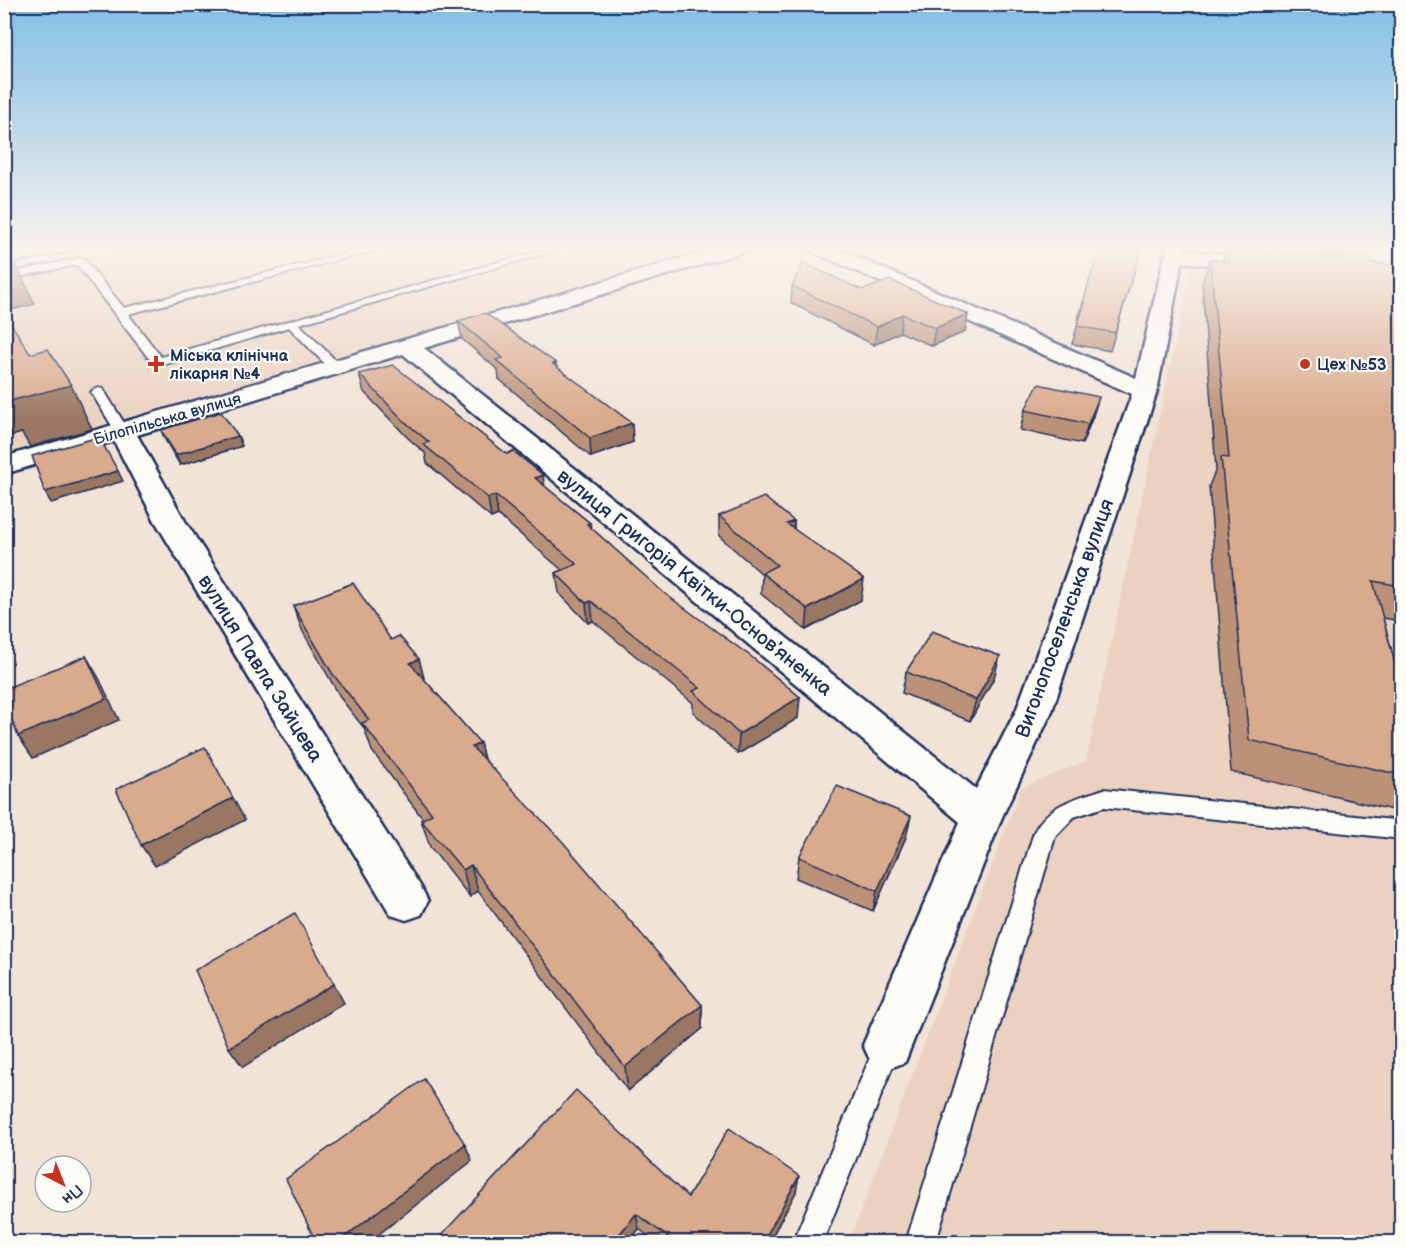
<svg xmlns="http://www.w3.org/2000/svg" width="1406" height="1247" viewBox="0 0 1406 1247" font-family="'Balsamiq Sans',sans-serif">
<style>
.built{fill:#ebd2c0}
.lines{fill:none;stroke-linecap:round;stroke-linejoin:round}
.service-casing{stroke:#1b2f5e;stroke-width:4}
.minor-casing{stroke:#1b2f5e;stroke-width:5}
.secondary-casing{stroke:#1b2f5e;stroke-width:5}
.service{fill:#fdfcf7;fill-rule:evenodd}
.minor{fill:#fdfcf7;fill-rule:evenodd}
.secondary{fill:#fdfcf7;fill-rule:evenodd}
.wall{fill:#bb9278;stroke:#1b2f5e;stroke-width:1.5}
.shaded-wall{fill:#997762;stroke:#1b2f5e;stroke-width:1.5}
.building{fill:#daaa8c;stroke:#1b2f5e;stroke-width:1.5}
.poi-dot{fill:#c8321e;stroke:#fdfcf7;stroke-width:2}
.labels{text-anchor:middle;stroke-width:4.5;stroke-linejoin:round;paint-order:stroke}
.far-poi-label{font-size:16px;font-weight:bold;fill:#1b2f5e;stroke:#fdfcf7;text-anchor:start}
.far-street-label{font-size:16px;fill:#1b2f5e;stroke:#fdfcf7}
.street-label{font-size:20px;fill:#1b2f5e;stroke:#fdfcf7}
</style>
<rect width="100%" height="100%" fill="#f2e3d7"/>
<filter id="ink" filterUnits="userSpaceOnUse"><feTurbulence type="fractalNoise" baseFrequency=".0167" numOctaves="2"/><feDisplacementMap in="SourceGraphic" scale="12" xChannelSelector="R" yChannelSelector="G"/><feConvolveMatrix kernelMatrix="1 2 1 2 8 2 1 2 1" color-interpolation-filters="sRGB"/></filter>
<g filter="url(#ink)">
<g class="built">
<polygon points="137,246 711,246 5,453 5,275"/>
<polygon points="1192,263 1401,285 1401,1242 849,1242 1021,788 1086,761"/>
</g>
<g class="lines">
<defs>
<g id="service">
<polygon points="377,246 393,246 128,314 161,357 556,246 571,246 299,324 340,365 342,368 336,372 332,371 289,327 162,365 154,365 77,265 4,280 4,274 80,258 84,259 124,308"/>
<polygon points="98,388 103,389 129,431 127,434 122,435 117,434 91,392"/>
<path d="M1104 789 1402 821V839L1104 807 1074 817 1055 837 936 1242H906L1034 832C1048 804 1077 798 1104 789Z"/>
<polygon points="888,1032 897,1036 901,1045 823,1242 793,1242 879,1036"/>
</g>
<polygon id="minor" points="724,246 752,246 750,250 424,348 976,789 1016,711 1132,394 809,250 807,246 831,246 1136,378 1167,246 1185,246 1184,250 1268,259 1275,261 1278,265 1275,269 1268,271 1182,262 1157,391 1052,711 1002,817 905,1062 888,1069 871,1062 863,1045 960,822 403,354 137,435 185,521 421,887 428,901 421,915 406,920 391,915 155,521 114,441 4,474 4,457"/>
<polygon id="secondary" points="39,246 75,246 73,250 4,264 4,252"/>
</defs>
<use href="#service" class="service-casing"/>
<use href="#minor" class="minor-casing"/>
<use href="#secondary" class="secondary-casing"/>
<use href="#service" class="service"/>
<use href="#minor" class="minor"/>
<use href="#secondary" class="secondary"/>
</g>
<g class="wall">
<polygon points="643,246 675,246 655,252"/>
<polygon points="1142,246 1110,351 1072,344 1079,320 1078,319 1083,302"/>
<polygon points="1219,246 1265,246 1265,249 1322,257 1319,246 1354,246 1357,257 1373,263 1401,266 1401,621 1383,618 1401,686 1401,812 1231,772 1209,486 1216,469 1202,284 1210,259 1222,261 1225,252 1219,251"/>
<polygon points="792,286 862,290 968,314 965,332 932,346 900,332 874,345 791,303"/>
<polygon points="458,321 556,363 556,366 633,442 591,457 499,379 498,370 462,339"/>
<polygon points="359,374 545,487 590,523 591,528 798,718 738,754 693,712 693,703 593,621 588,623 559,593 556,573 562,570 498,515 491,518 427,463 425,453 409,439 364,392"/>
<polygon points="1025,410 1093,416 1082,444 1020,430"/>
<polygon points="161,430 238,436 242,446 180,465 165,440"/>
<polygon points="719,516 794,521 794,529 861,600 806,630 761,594 762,574 719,536"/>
<polygon points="293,606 391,640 419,659 424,679 480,743 484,759 702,1005 702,1029 628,1091 478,891 470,897 430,847 421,820 423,819 372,751 364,728 342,700 303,632"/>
<polygon points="906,672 994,678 970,721 902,693"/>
<polygon points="906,837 873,911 796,878 799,857"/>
<polygon points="796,1192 769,1242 656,1242 639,1229 628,1242 435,1242 688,1197"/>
</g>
<g class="shaded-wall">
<polygon points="654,246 675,246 655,252"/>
<polygon points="16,265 35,304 4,312 4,268"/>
<polygon points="902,314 900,332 874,345 877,327"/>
<polygon points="968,314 965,332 932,346 935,328"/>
<polygon points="71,385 92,429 30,447 22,433 4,438 4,395"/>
<polygon points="1099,397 1093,416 1082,444 1088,424"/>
<polygon points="632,423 633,442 591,457 590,438"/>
<polygon points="238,436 242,446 180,465 176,455"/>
<polygon points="118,471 123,481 51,503 45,492"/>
<polygon points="543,475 546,494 535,478"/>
<polygon points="495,495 498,515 491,518 488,498"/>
<polygon points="794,521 793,542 787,524"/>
<polygon points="864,579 861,600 806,630 808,609"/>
<polygon points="591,601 593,621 588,623 586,603"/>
<polygon points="86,656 99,678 119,720 33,758 18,736"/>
<polygon points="1000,656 994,678 970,721 976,700"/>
<polygon points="419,659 426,686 410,663"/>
<polygon points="800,697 798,718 738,754 739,734"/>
<polygon points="480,743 486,770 472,747"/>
<polygon points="233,798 245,820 155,866 141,845"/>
<polygon points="911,816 906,837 873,911 877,891"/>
<polygon points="471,865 478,891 470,897 463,870"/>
<polygon points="334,984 344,1003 243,1067 229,1048"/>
<polygon points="702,1005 702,1029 628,1091 625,1067"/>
<polygon points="465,1144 472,1161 369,1242 338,1242"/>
<polygon points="799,1176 796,1192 769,1242 763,1242"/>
<polygon points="636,1214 639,1229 628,1242 613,1242"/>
</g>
<g class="building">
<polygon points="4,246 7,246 16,265 4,268"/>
<polygon points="1100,246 1142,246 1115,333 1077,326 1085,303 1083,302"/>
<polygon points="1228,246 1240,246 1340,259 1339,255 1371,258 1373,263 1401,266 1401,586 1373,581 1401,686 1401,775 1249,740 1221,457 1229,458 1210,259 1229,262"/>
<polygon points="1245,246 1265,246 1265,248"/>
<polygon points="1325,246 1354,246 1357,257 1327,254"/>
<polygon points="803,263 862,290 890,280 968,314 935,328 902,314 877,327 792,286"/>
<polygon points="4,312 30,354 48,349 71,385 6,402 4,398"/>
<polygon points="485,313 556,363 553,364 632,423 590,438 496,360 503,358 458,321"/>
<polygon points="393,365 507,454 513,451 543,475 535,478 590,523 587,524 664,593 753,658 800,697 739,734 693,691 700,688 591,601 586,603 556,573 577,564 495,495 488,498 423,444 429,442 404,421 359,374"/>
<polygon points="1038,384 1099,397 1088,424 1025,410"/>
<polygon points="221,412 238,436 176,455 161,430"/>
<polygon points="99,437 118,471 45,492 32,456"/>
<polygon points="764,497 794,521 787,524 864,579 808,609 762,573 777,565 719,516"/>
<polygon points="353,583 391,640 399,636 419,659 410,663 480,743 472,747 562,841 702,1005 625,1067 471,865 463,870 421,820 432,814 362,723 369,720 332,673 293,606"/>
<polygon points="932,631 1000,656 976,700 906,672"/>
<polygon points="86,656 106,699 18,736 4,699 4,689"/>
<polygon points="205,747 233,798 141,845 116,789"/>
<polygon points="837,786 911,816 877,891 799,857"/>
<polygon points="295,913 334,984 229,1048 195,970"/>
<polygon points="424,1079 465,1144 338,1242 316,1242 286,1179"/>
<polygon points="576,1090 688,1197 729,1128 799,1176 763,1242 675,1242 636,1214 613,1242 435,1242"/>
</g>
</g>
<linearGradient id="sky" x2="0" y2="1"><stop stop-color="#80bfe6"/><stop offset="0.59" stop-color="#f9f2ed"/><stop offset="1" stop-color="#f9f2ed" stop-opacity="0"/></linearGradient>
<rect width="1406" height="420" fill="url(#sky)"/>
<g class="poi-dot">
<path d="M153 355h6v6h6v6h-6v6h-6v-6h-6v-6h6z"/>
<circle cx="1305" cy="364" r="6"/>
</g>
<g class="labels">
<g class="far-poi-label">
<text x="170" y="361">Міська клінічна<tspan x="170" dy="18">лікарня №4</tspan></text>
<text x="1317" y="370">Цех №53</text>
</g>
<g class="far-street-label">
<text transform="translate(167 418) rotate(-16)" y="6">Білопільська вулиця</text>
</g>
<g class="street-label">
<text transform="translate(695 582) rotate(39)" y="7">вулиця Григорія Квітки-Основʼяненка</text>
<text transform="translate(1064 618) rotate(-70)" y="7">Вигонопоселенська вулиця</text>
<text transform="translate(261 668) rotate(58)" y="7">вулиця Павла Зайцева</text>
</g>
</g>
<rect width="1406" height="1247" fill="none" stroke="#fdfcf7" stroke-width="24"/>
<rect x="12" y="12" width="1382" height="1223" fill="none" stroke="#1b2f5e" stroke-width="2" filter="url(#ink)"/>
<g transform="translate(63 1184) rotate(138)"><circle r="28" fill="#fdfcf7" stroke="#a3aaba" stroke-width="1.5"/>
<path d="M0-4.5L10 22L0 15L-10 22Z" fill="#c8321e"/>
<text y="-9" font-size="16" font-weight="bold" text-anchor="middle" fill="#1b2f5e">Пн</text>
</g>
</svg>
